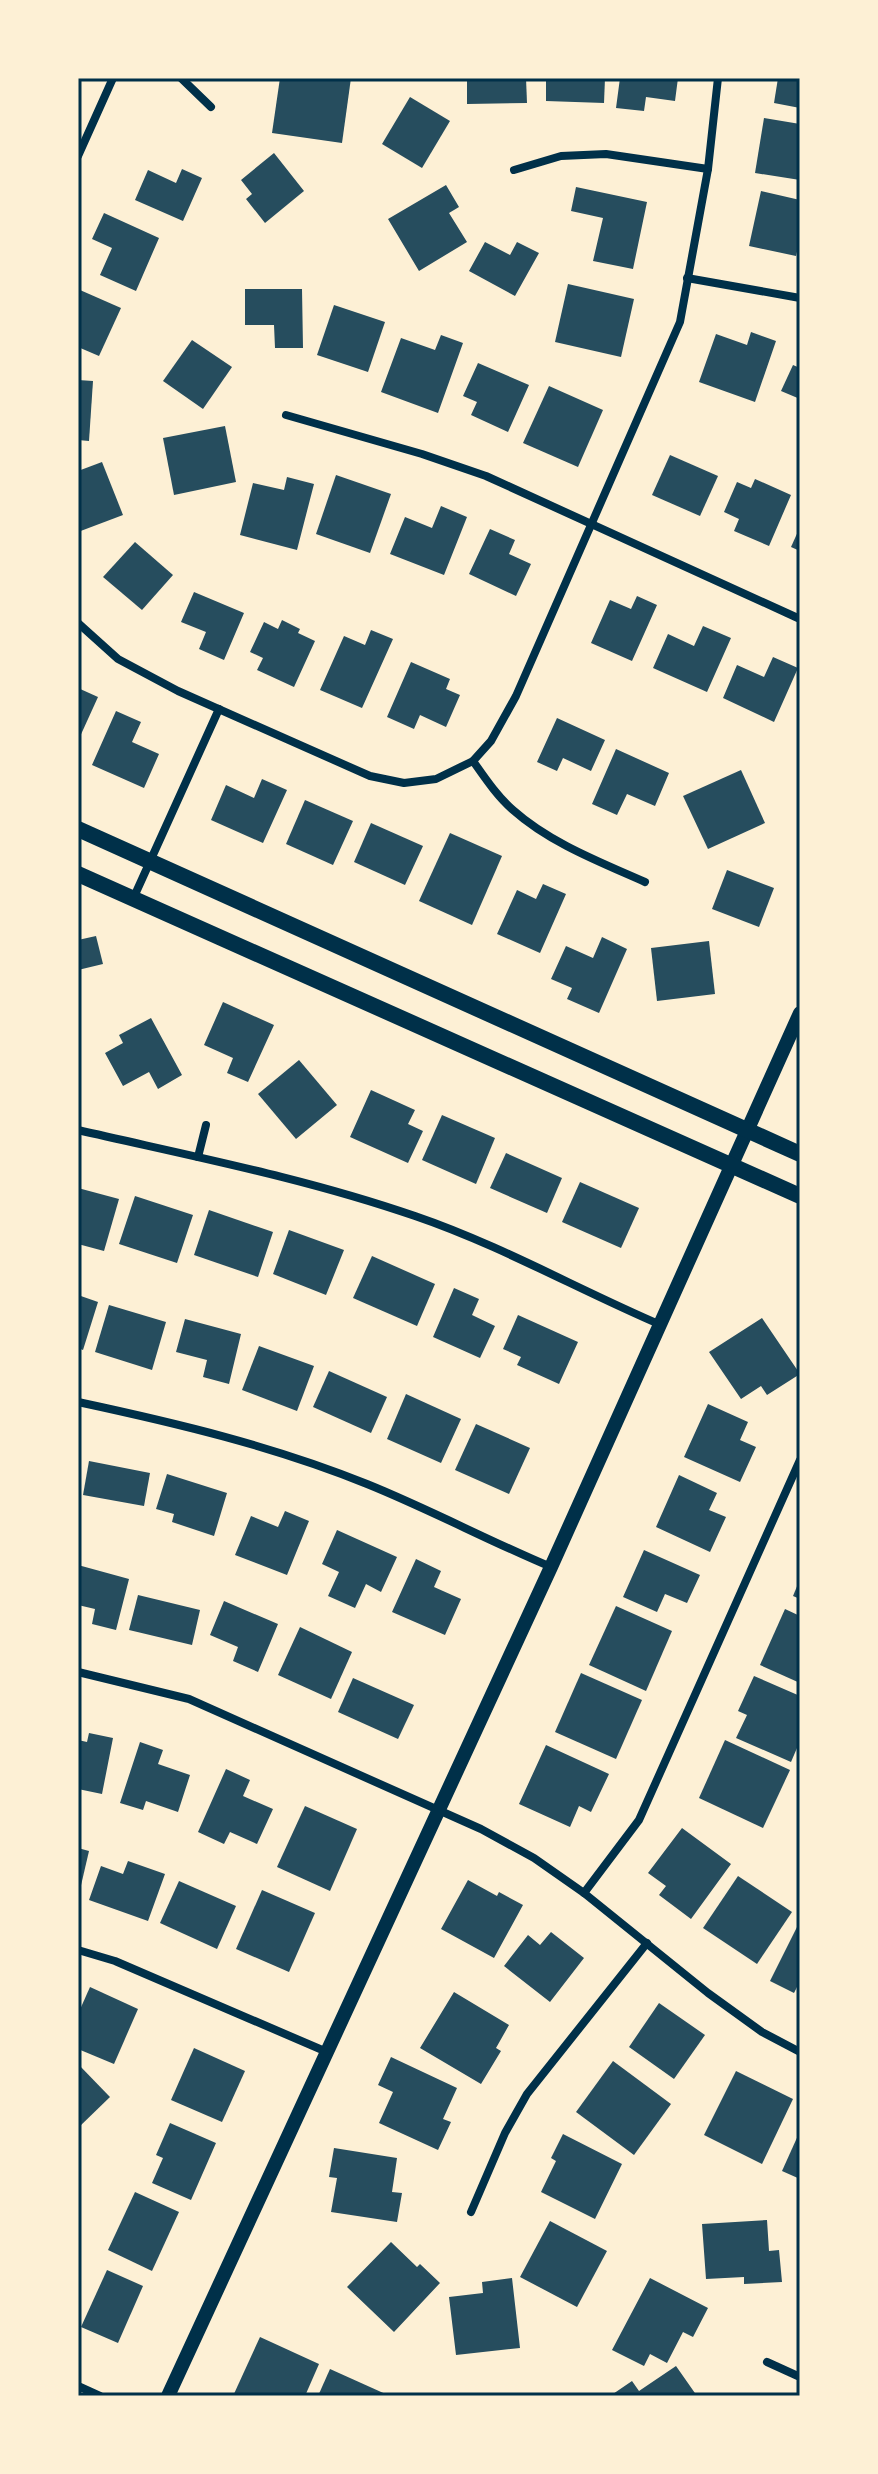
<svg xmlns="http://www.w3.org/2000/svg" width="878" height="2474" viewBox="0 0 878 2474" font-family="'PT Sans Narrow',sans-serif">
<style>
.building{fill:#264d5e}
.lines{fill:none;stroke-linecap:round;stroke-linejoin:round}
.minor{stroke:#003049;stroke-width:8}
.tertiary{stroke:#003049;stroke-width:14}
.secondary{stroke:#003049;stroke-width:16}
.neatline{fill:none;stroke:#003049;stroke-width:3}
</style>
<rect width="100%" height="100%" fill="#fdf0d5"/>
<g class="building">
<polygon points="280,78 351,78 342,143 272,133"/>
<polygon points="467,78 526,78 527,103 467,104"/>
<polygon points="546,78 605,78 604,103 546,101"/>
<polygon points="620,78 678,78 675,101 646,97 644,111 616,108"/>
<polygon points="778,78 800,78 800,108 774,103"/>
<polygon points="410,97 450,121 422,168 382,144"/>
<polygon points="764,118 800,124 800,180 755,173"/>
<polygon points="274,153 304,191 265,223 246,199 252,194 241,180"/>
<polygon points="182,169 202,178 183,221 135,200 148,170 176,183"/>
<polygon points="446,185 459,207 449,213 467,242 419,271 388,219"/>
<polygon points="576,187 647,202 633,269 593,261 603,218 571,211"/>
<polygon points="761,191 800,200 800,239 796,256 749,246"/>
<polygon points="104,213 159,238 136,291 100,275 112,248 92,239"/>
<polygon points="485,242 510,255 517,242 539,253 515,296 469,271"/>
<polygon points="568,284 634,299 621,357 555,342"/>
<polygon points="245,289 302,289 303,348 275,348 274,325 245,325"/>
<polygon points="80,290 121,308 99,356 78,347 78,295"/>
<polygon points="334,305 385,322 368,372 317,355"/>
<polygon points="751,332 776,341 755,402 699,382 716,334 747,345"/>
<polygon points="441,335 463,343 438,413 381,392 401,338 435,350"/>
<polygon points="192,340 232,367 203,409 163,381"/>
<polygon points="478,363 529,385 508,432 471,415 477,402 463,396"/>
<polygon points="793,365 800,368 800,399 781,391"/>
<polygon points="78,380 93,381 89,441 78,440"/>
<polygon points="549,386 603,410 578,467 523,443"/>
<polygon points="225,426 236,482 174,495 163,438"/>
<polygon points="670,455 718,476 700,516 652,495"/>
<polygon points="102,462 123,515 78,532 78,471"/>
<polygon points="336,475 391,494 370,553 316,534"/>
<polygon points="287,477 314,484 297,550 240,535 253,483 284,490"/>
<polygon points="755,479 791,495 769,546 734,531 739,519 724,512 737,482 751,488"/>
<polygon points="441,506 467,517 444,575 390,554 405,517 432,528"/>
<polygon points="800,527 800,551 791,547"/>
<polygon points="490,529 515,540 509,554 531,564 516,596 469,574"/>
<polygon points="135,542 173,575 142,610 103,577"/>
<polygon points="194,592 244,613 224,660 199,649 206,632 181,622"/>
<polygon points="637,596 657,605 632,661 591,643 610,600 631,609"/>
<polygon points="282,620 300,629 298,633 315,641 294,687 257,670 263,658 250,652 264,622 278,629"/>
<polygon points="703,626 731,638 707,692 653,668 668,634 694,646"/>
<polygon points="371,630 393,639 362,708 320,690 344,636 365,645"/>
<polygon points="773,657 798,668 774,722 723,698 737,665 764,677"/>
<polygon points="411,662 450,679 446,689 460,695 446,727 420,715 414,729 387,717"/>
<polygon points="78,688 98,697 78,741"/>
<polygon points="116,711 141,722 132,742 159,754 144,788 92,765"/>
<polygon points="557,718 605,740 591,771 563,758 557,771 537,762"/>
<polygon points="616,749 669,773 655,806 627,794 617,815 592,804"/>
<polygon points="741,770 765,823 708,849 683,796"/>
<polygon points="262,779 287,790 263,843 211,820 226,785 254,798"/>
<polygon points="305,800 353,821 333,865 286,844"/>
<polygon points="371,823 423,846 405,885 354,862"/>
<polygon points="450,833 502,856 472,925 419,901"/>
<polygon points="727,870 774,888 759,927 712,909"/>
<polygon points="543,884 566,894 540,953 497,934 517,890 536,899"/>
<polygon points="96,936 103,964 78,970 78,940"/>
<polygon points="602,937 627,949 599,1013 567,999 572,988 551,979 566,946 593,958"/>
<polygon points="709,941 715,994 657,1001 651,948"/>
<polygon points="223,1002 274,1025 248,1082 227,1073 233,1058 204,1045"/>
<polygon points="151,1018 182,1075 158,1089 149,1072 123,1086 105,1053 123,1043 119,1035"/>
<polygon points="299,1060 337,1105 296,1139 258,1094"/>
<polygon points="371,1090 415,1110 408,1124 423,1131 408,1163 350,1137"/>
<polygon points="442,1115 495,1138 476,1184 422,1160"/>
<polygon points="506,1153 562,1178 547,1213 490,1188"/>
<polygon points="580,1182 639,1208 621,1248 562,1222"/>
<polygon points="78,1188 119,1199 104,1251 78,1244"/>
<polygon points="135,1196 193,1215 177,1263 119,1244"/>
<polygon points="209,1210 273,1232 258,1277 194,1255"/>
<polygon points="289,1230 344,1250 326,1295 273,1274"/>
<polygon points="372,1256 435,1284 417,1326 353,1298"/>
<polygon points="454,1288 479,1299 472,1315 495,1326 480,1358 433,1337"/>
<polygon points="78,1295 98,1302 83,1350 78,1348"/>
<polygon points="109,1305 166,1322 152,1370 95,1352"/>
<polygon points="518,1315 578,1342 559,1384 517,1365 521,1357 503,1349"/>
<polygon points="762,1318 800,1374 767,1395 761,1386 741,1399 709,1352"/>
<polygon points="185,1319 241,1334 229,1384 203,1377 207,1360 176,1352"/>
<polygon points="259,1346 314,1366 297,1411 242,1390"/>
<polygon points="329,1371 387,1397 371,1433 313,1407"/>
<polygon points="406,1394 461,1419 441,1463 387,1439"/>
<polygon points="708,1404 748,1422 740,1440 756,1447 740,1482 684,1457"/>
<polygon points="476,1424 530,1448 509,1494 455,1470"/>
<polygon points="89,1461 150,1473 144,1506 83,1495"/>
<polygon points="167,1474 227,1493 214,1536 172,1522 174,1514 156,1509"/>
<polygon points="679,1475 717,1493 709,1510 726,1517 710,1552 656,1527"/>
<polygon points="285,1511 309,1521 287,1575 235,1555 251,1516 278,1527"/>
<polygon points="337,1530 397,1557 381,1592 366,1584 355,1608 328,1596 339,1572 322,1564"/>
<polygon points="644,1550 700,1575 687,1603 665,1594 657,1612 623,1597"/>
<polygon points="416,1559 441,1571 434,1587 461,1599 445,1635 392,1612"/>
<polygon points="78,1565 129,1579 116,1630 92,1624 95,1609 78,1605"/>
<polygon points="800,1579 800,1599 793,1596"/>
<polygon points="138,1595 200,1610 192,1645 129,1630"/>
<polygon points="224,1601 278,1624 258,1672 233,1661 238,1647 210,1635"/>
<polygon points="616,1606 672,1631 646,1691 589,1665"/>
<polygon points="785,1609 800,1616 800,1683 760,1665"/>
<polygon points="300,1627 352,1652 331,1699 278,1675"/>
<polygon points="581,1673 642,1700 616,1759 555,1732"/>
<polygon points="754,1676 800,1696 800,1741 791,1762 736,1738 747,1715 738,1711"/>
<polygon points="353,1678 414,1705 398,1739 338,1712"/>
<polygon points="89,1733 113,1738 102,1794 78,1789 78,1740 87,1742"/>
<polygon points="725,1740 790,1770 763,1828 699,1798"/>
<polygon points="140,1742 163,1750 158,1764 190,1775 178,1812 146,1801 143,1810 120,1803"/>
<polygon points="546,1745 609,1774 591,1812 579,1806 570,1827 519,1804"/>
<polygon points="226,1769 250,1780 243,1796 273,1809 257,1844 230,1832 224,1844 198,1832"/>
<polygon points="305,1806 357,1829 330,1891 277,1867"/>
<polygon points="682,1828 731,1864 691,1919 659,1895 666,1886 648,1873"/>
<polygon points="78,1848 89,1851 79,1894 78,1894"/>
<polygon points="128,1861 165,1874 148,1921 89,1900 101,1866 123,1874"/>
<polygon points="738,1876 792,1912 757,1964 703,1928"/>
<polygon points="468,1880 497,1896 499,1892 523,1905 494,1958 441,1929"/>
<polygon points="179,1881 236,1906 217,1949 160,1923"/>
<polygon points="262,1890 315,1913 289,1972 236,1949"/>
<polygon points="800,1921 800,1989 797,1987 794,1993 770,1981"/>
<polygon points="551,1932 584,1958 550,2002 504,1966 528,1935 540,1945"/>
<polygon points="90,1987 138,2009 114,2064 78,2049 78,2014"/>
<polygon points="454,1992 509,2025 496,2048 501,2051 481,2084 420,2048"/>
<polygon points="659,2003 705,2035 674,2079 629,2047"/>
<polygon points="194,2048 245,2071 222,2122 171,2100"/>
<polygon points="391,2057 457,2088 443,2119 451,2122 438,2150 379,2123 393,2092 378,2085"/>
<polygon points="613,2061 671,2104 634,2155 576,2112"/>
<polygon points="78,2064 110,2097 78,2128"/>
<polygon points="736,2071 793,2099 762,2164 704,2135"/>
<polygon points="170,2123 216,2143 191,2200 152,2183 163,2158 156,2155"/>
<polygon points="800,2131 800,2179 782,2171"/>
<polygon points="563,2134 622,2164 595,2219 541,2192 556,2161 551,2158"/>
<polygon points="334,2148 397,2158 392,2192 402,2193 397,2222 331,2212 337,2178 329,2177"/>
<polygon points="135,2192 179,2212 152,2271 108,2250"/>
<polygon points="767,2220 769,2251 779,2250 782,2282 744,2284 744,2277 706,2279 702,2224"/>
<polygon points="550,2221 607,2251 577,2307 520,2277"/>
<polygon points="391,2242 417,2267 420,2264 440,2283 394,2332 347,2287"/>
<polygon points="107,2270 143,2286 118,2343 81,2327"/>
<polygon points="512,2278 520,2348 456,2355 449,2297 483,2293 482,2282"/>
<polygon points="650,2278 708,2308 693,2337 683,2332 667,2363 650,2354 644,2366 612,2350"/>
<polygon points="260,2337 319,2364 305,2396 233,2396"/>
<polygon points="676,2366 697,2396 610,2396 632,2381 639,2391"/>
<polygon points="330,2369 390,2396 318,2396"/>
</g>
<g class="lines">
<g class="minor">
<polyline points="181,78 211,107"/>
<polyline points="78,156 113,78"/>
<polyline points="514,170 561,156 606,154 708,169"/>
<polyline points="687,278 800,298"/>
<polyline points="286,415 422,454 486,476 800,619"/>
<polyline points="78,623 118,659 178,691 370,776 404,783 436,779 473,761 491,741 516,696 680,322 708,169 718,78"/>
<path d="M473 761C485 778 497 796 513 810 550 843 600 862 645 882"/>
<polyline points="133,899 219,709"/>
<path d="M78 1130C191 1156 305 1178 415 1216 500 1245 579 1290 661 1325"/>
<polyline points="198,1157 206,1125"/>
<path d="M78 1402C176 1423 273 1446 367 1484 429 1509 489 1541 551 1567"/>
<polyline points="78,1672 189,1699 481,1829 534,1858 584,1893 708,1993 762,2032 800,2052"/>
<polyline points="584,1893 639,1820 800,1460"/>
<polyline points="78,1950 115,1961 327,2052"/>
<polyline points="471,2212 505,2133 527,2094 647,1943"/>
<polyline points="767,2362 800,2377"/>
<polyline points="78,2386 100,2396"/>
</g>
<polyline class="tertiary" points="168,2396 551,1567 800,1013"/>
<g class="secondary">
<polyline points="78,829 800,1154"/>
<polyline points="78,874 800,1196"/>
</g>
</g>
<rect width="878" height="2474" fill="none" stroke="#fdf0d5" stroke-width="160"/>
<rect x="80" y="80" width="718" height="2314" class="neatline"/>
</svg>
